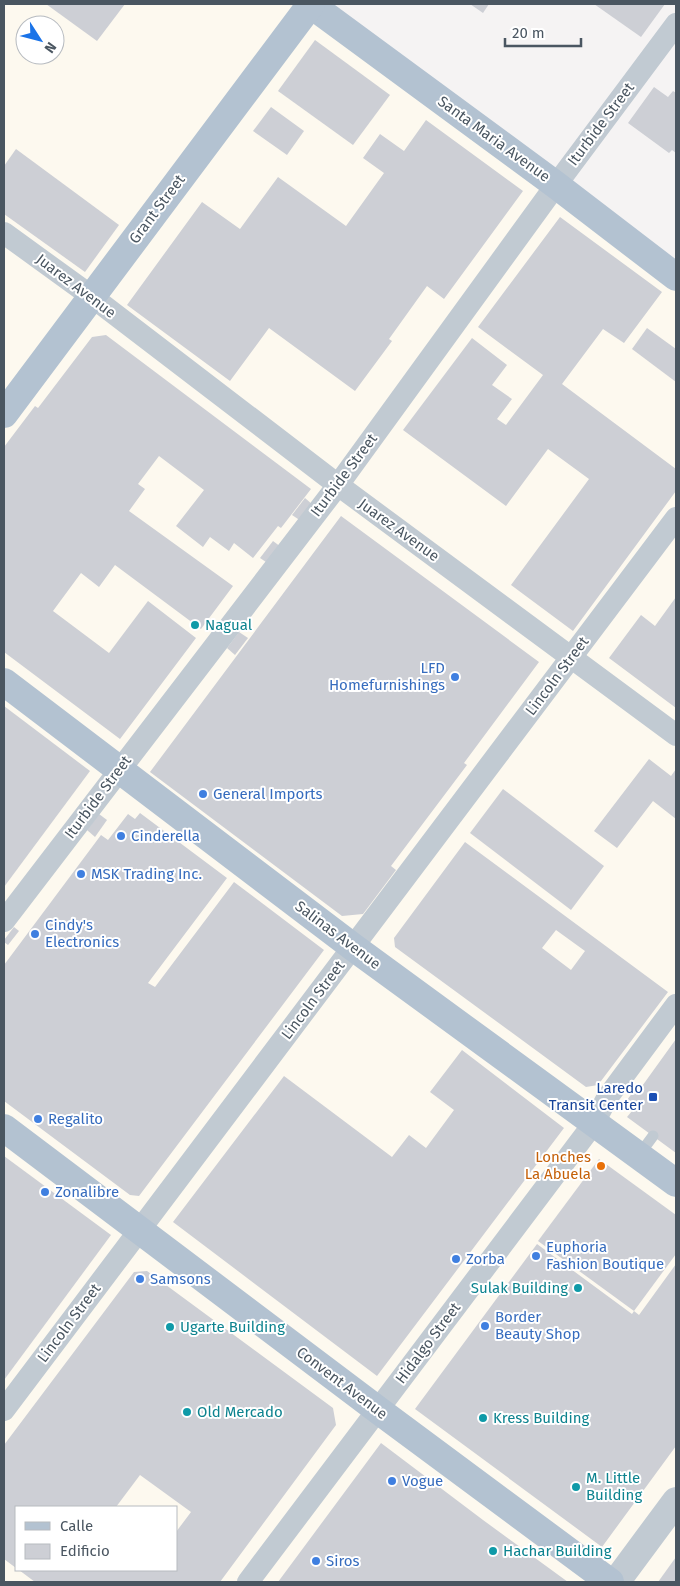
<svg xmlns="http://www.w3.org/2000/svg" width="680" height="1586" viewBox="0 0 680 1586" font-family="'Fira Sans',sans-serif">
<style>
.commercial{fill:#fdf9ef;fill-rule:evenodd}
.building{fill:#cdcfd5;fill-rule:evenodd}
.lines{fill:none;stroke-linecap:round;stroke-linejoin:round}
.service{stroke:#c1cad2;stroke-width:11}
.minor{stroke:#c1cad2;stroke-width:22}
.tertiary{stroke:#c1cad2;stroke-width:28}
.primary{stroke:#b3c2d1;stroke-width:28}
.culture-dot{fill:#0f9aa8;stroke:#fff;stroke-width:2}
.shop-dot{fill:#3f7fe0;stroke:#fff;stroke-width:2}
.transit-dot{fill:#1a4fb4;stroke:#fff;stroke-width:2}
.food-dot{fill:#e8710a;stroke:#fff;stroke-width:2}
.labels{text-anchor:middle;stroke-width:4;stroke-linejoin:round;paint-order:stroke}
.street-label{font-size:15px;fill:#4a5661;stroke:#fff}
.culture-label{font-size:15px;fill:#0d838f;stroke:#fff;text-anchor:start}
.shop-label{font-size:15px;fill:#366cbe;stroke:#fff;text-anchor:start}
.transit-label{font-size:15px;fill:#164399;stroke:#fff;text-anchor:end}
.food-label{font-size:15px;fill:#c56008;stroke:#fff;text-anchor:end}
</style>
<rect width="100%" height="100%" fill="#f5f3f3"/>
<path class="commercial" d="M4 4H310L676 277V1582H4ZM25 25H55V55H25ZM16 1507H176V1570H16Z"/>
<g class="building">
<polygon points="46,4 125,4 97,41"/>
<polygon points="470,4 489,4 483,13"/>
<polygon points="594,4 665,4 641,37"/>
<polygon points="315,40 390,95 353,145 278,91"/>
<polygon points="654,87 668,97 673,91 676,93 676,153 672,150 669,153 628,123"/>
<polygon points="271,107 304,131 287,155 253,131"/>
<polygon points="426,120 523,191 444,299 427,286 389,339 392,341 355,391 269,328 230,381 127,305 202,202 240,229 278,177 346,226 384,173 363,158 380,134 404,151"/>
<polygon points="16,149 119,225 85,272 4,214 4,166"/>
<polygon points="560,217 662,292 624,343 603,329 562,384 676,469 676,491 573,631 511,585 589,479 548,449 506,506 403,430 472,338 507,365 492,385 512,399 497,419 506,425 543,375 478,327"/>
<polygon points="647,328 676,349 676,382 632,349"/>
<polygon points="106,335 311,489 281,528 278,526 253,558 234,543 229,551 210,537 203,547 176,526 204,490 159,456 138,484 145,489 129,511 233,586 201,629 115,565 99,587 81,573 53,611 109,653 148,601 196,638 120,739 4,652 4,447 35,406 38,408 92,337"/>
<polygon points="305,498 313,505 301,521 292,515"/>
<polygon points="341,516 539,662 464,763 467,765 391,866 396,870 363,914 342,916 150,772"/>
<polygon points="273,541 281,547 269,564 260,558"/>
<polygon points="676,597 676,708 609,658 641,615 655,626"/>
<polygon points="239,632 248,638 235,655 227,648"/>
<polygon points="4,706 90,771 4,887"/>
<polygon points="649,759 671,776 676,769 676,819 653,801 617,848 594,831"/>
<polygon points="503,789 604,866 571,910 470,833"/>
<polygon points="140,813 227,878 148,983 155,987 234,882 324,950 139,1196 130,1195 4,1101 4,965 101,835 108,840 128,814 135,819"/>
<polygon points="99,814 107,820 95,837 87,830"/>
<path d="M465 842 668 992 598 1085 586 1087 395 947 394 938ZM556 930 585 951 571 970 542 948Z"/>
<polygon points="14,927 19,931 8,945 4,942 4,940"/>
<polygon points="676,1039 676,1153 627,1117 632,1111 623,1105 637,1087 640,1089"/>
<polygon points="462,1050 564,1128 377,1376 173,1222 284,1076 392,1157 409,1135 426,1148 454,1110 430,1092"/>
<polygon points="4,1156 111,1235 4,1380"/>
<polygon points="599,1159 676,1215 676,1254 634,1311 538,1241"/>
<polygon points="537,1244 632,1314 634,1311 639,1315 676,1264 676,1446 602,1547 415,1409"/>
<polygon points="147,1271 333,1408 336,1425 220,1582 35,1582 19,1570 176,1570 176,1532 191,1512 140,1475 116,1507 16,1507 16,1568 4,1559 4,1445 134,1272"/>
<polygon points="381,1443 483,1520 568,1582 278,1582"/>
<polygon points="676,1557 676,1582 658,1582"/>
</g>
<g class="lines">
<polyline class="service" points="639,1155 653,1136"/>
<g class="minor">
<polyline points="4,233 91,296 338,485 676,735"/>
<polyline points="4,921 338,485 556,185 676,24"/>
<polyline points="4,1410 676,518"/>
<polyline points="248,1582 594,1123 607,1098 676,1005"/>
</g>
<polyline class="tertiary" points="616,1582 676,1501"/>
<g class="primary">
<polyline points="310,4 556,185 676,277"/>
<polyline points="4,414 311,4"/>
<polyline points="4,682 353,947 676,1183"/>
<polyline points="4,1128 378,1410 610,1582"/>
</g>
</g>
<g class="culture-dot">
<circle cx="195" cy="625" r="5"/>
<circle cx="578" cy="1288" r="5"/>
<circle cx="170" cy="1327" r="5"/>
<circle cx="187" cy="1412" r="5"/>
<circle cx="483" cy="1418" r="5"/>
<circle cx="576" cy="1487" r="5"/>
<circle cx="493" cy="1551" r="5"/>
</g>
<g class="shop-dot">
<circle cx="455" cy="677" r="5"/>
<circle cx="203" cy="794" r="5"/>
<circle cx="121" cy="836" r="5"/>
<circle cx="81" cy="874" r="5"/>
<circle cx="35" cy="934" r="5"/>
<circle cx="38" cy="1119" r="5"/>
<circle cx="45" cy="1192" r="5"/>
<circle cx="536" cy="1256" r="5"/>
<circle cx="456" cy="1259" r="5"/>
<circle cx="140" cy="1279" r="5"/>
<circle cx="485" cy="1326" r="5"/>
<circle cx="392" cy="1481" r="5"/>
<circle cx="316" cy="1561" r="5"/>
</g>
<rect class="transit-dot" x="648" y="1092" width="10" height="10" rx="2.5"/>
<circle class="food-dot" cx="601" cy="1166" r="5"/>
<g class="labels">
<g class="street-label">
<text transform="translate(601 124) rotate(-53)" y="5">Iturbide Street</text>
<text transform="translate(494 139) rotate(36)" y="5">Santa Maria Avenue</text>
<text transform="translate(157 209) rotate(-53)" y="5">Grant Street</text>
<text transform="translate(76 286) rotate(37)" y="5">Juarez Avenue</text>
<text transform="translate(344 475) rotate(-53)" y="5">Iturbide Street</text>
<text transform="translate(399 530) rotate(36)" y="5">Juarez Avenue</text>
<text transform="translate(557 676) rotate(-53)" y="5">Lincoln Street</text>
<text transform="translate(98 797) rotate(-53)" y="5">Iturbide Street</text>
<text transform="translate(338 935) rotate(37)" y="5">Salinas Avenue</text>
<text transform="translate(313 1000) rotate(-53)" y="5">Lincoln Street</text>
<text transform="translate(69 1323) rotate(-53)" y="5">Lincoln Street</text>
<text transform="translate(428 1343) rotate(-53)" y="5">Hidalgo Street</text>
<text transform="translate(342 1383) rotate(37)" y="5">Convent Avenue</text>
</g>
<g class="culture-label">
<text x="205" y="630">Nagual</text>
<text x="568" y="1293" text-anchor="end">Sulak Building</text>
<text x="180" y="1332">Ugarte Building</text>
<text x="197" y="1417">Old Mercado</text>
<text x="493" y="1423">Kress Building</text>
<text x="586" y="1483">M. Little<tspan x="586" dy="17">Building</tspan></text>
<text x="503" y="1556">Hachar Building</text>
</g>
<g class="shop-label">
<text x="445" y="673" text-anchor="end">LFD<tspan x="445" dy="17">Homefurnishings</tspan></text>
<text x="213" y="799">General Imports</text>
<text x="131" y="841">Cinderella</text>
<text x="91" y="879">MSK Trading Inc.</text>
<text x="45" y="930">Cindy's<tspan x="45" dy="17">Electronics</tspan></text>
<text x="48" y="1124">Regalito</text>
<text x="55" y="1197">Zonalibre</text>
<text x="546" y="1252">Euphoria<tspan x="546" dy="17">Fashion Boutique</tspan></text>
<text x="466" y="1264">Zorba</text>
<text x="150" y="1284">Samsons</text>
<text x="495" y="1322">Border<tspan x="495" dy="17">Beauty Shop</tspan></text>
<text x="402" y="1486">Vogue</text>
<text x="326" y="1566">Siros</text>
</g>
<g class="transit-label">
<text x="643" y="1093">Laredo<tspan x="643" dy="17">Transit Center</tspan></text>
</g>
<g class="food-label">
<text x="591" y="1162">Lonches<tspan x="591" dy="17">La Abuela</tspan></text>
</g>
</g>
<rect width="680" height="1586" fill="none" stroke="#4a5661" stroke-width="10"/>
<rect x="15" y="1506" width="162" height="65" fill="#ffffff" stroke="#b7bbc0"/>
<rect x="25" y="1522" width="25" height="8" fill="#b3c2d1" stroke="#b7bbc0"/>
<text x="60" y="1531" font-size="15" fill="#4a5661">Calle</text>
<rect x="25" y="1544" width="25" height="15" fill="#cdcfd5" stroke="#b7bbc0"/>
<text x="60" y="1556" font-size="15" fill="#4a5661">Edificio</text>
<g transform="translate(40 40) rotate(126)"><circle r="24" fill="#ffffff" stroke="#b7bbc0"/>
<path d="M0-4L9 19L0 12L-9 19Z" fill="#1a73e8"/>
<text y="-8" font-size="14" font-weight="bold" text-anchor="middle" fill="#4a5661">N</text>
</g>
<path d="M505 38v8h76v-8" fill="none" stroke="#4a5661" stroke-width="2.5"/>
<text x="512" y="38" font-size="15" fill="#4a5661" stroke="#ffffff" stroke-width="4" paint-order="stroke">20 m</text>
</svg>
